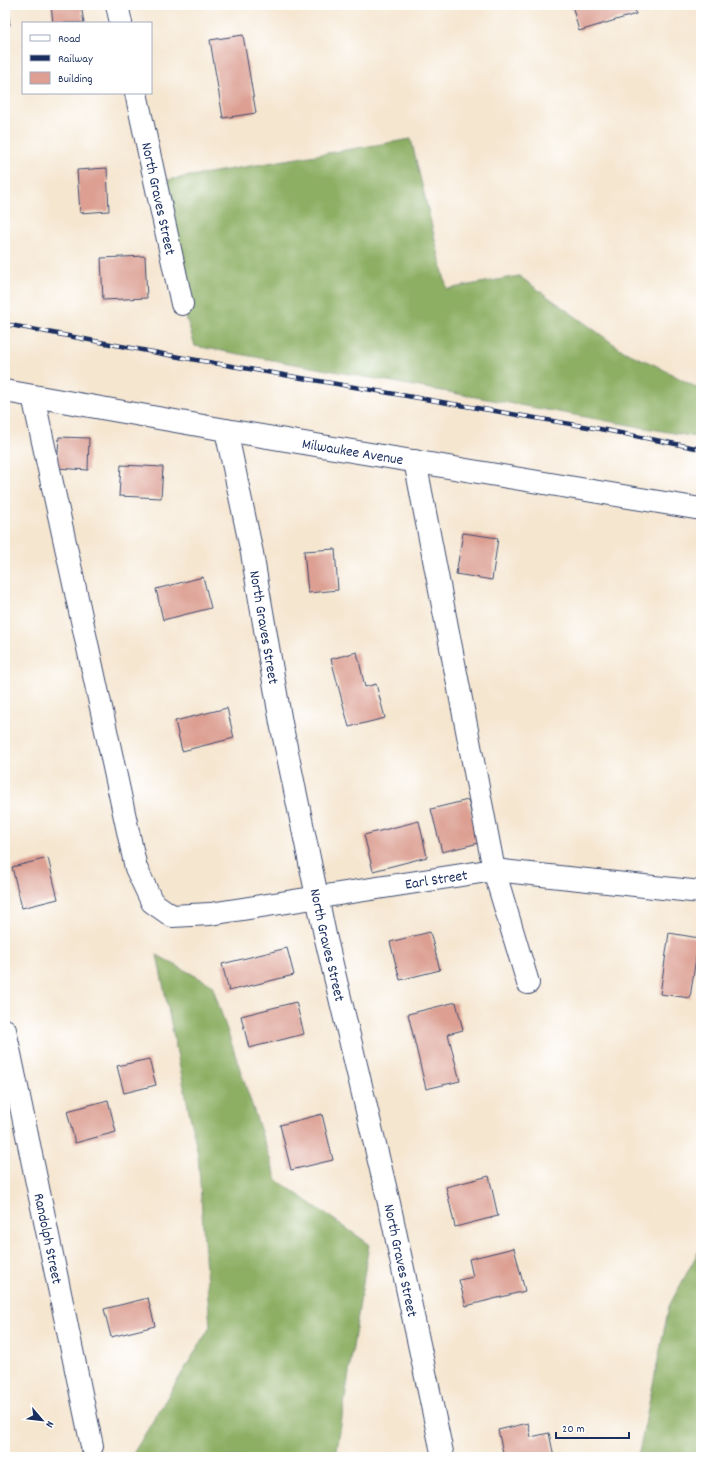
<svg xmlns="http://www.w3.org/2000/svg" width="706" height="1462" viewBox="0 0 706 1462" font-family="Dekko,sans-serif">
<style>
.forest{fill:#8daf63;stroke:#546f60}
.building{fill:#dc9f92}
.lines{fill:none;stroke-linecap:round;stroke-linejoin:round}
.minor-casing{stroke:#3c4a6f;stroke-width:24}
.minor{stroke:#fff;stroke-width:22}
.rail-casing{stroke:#1b2f5e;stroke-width:4.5}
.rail{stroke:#fff;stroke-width:3;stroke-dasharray:9;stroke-linecap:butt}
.labels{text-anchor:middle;stroke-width:3.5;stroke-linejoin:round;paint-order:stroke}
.street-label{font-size:15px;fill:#1b2f5e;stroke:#fff}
</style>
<rect width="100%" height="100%" fill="#fff"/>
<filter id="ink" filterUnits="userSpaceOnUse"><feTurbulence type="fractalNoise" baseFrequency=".025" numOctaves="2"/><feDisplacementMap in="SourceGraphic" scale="8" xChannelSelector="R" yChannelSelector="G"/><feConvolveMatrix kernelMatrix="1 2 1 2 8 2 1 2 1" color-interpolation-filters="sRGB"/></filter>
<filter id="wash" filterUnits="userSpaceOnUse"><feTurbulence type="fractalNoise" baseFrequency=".012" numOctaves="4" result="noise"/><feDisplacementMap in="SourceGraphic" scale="16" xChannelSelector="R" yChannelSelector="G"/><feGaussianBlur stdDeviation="0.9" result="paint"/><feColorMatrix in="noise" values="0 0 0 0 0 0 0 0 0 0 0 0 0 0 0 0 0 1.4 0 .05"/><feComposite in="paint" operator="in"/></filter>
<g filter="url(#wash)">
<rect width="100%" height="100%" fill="#f5e6d0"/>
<g class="forest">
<polygon points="411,139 447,289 519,276 625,352 655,365 701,390 701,438 195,346 182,304 155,182"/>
<polygon points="157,955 212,985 277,1180 369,1244 336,1457 131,1457 210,1327 198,1155"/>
<polygon points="701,1247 701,1457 638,1457 669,1306"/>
</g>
<g id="blocks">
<g class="building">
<polygon points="5,5 7,5 10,25 5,26"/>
<polygon points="51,5 81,5 84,23 53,23"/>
<polygon points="572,5 634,5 636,14 579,31"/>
<polygon points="243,35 256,113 223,118 210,40"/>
<polygon points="107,168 109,211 80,213 77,170"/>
<polygon points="145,256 147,298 103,300 101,258"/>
<polygon points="59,437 89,438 88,470 57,468"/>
<polygon points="121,465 163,467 161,498 119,496"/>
<polygon points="463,533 498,538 492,580 456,574"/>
<polygon points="335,549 338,590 308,593 304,551"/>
<polygon points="203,577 211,608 163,620 156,589"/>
<polygon points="357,652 365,687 376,684 385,718 349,727 331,659"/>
<polygon points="227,708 234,738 182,751 175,721"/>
<polygon points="468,800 479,843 442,852 431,809"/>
<polygon points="419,821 427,857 373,871 364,835"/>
<polygon points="48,858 58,899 22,908 12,867"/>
<polygon points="430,932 440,970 400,980 390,942"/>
<polygon points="669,933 699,938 690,998 660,994"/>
<polygon points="287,948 294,975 229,991 222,964"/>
<polygon points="296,1002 304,1034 249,1048 241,1016"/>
<polygon points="456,1002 463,1030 448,1034 460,1081 426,1089 408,1014"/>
<polygon points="149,1059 156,1085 124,1093 117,1066"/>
<polygon points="108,1100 116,1132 75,1143 67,1111"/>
<polygon points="322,1114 333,1160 291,1170 280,1125"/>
<polygon points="489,1176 498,1216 455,1227 446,1187"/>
<polygon points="514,1248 525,1291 466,1306 459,1280 473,1277 469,1259"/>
<polygon points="148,1298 155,1326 111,1337 104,1309"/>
<polygon points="528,1423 531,1437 549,1433 554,1457 504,1457 498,1430"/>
</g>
</g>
</g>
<g filter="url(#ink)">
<use href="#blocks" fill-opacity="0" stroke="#3c4a6f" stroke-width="1"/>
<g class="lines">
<defs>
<g id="minor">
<polyline points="117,5 121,23"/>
<path id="s1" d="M136 93 182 304"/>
<path id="s2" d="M5 391 226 430 701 509"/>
<path id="s3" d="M33 396 136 868 152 902 172 916 210 914 494 870 701 892"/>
<path id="s4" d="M226 430 252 553 281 723 325 935 389 1203 443 1457"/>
<polyline points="415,461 494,870 528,983"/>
<path id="s5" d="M5 1030 92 1446"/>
</g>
</defs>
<use href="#minor" class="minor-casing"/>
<use href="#minor" class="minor"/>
<defs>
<polyline id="rail" points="5,324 179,357 600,429 701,449"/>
</defs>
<use href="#rail" class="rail-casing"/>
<use href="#rail" class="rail"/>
</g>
</g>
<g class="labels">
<g class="street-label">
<text dy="5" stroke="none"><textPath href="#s1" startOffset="108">North Graves Street</textPath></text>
<text dy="5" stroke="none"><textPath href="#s2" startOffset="353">Milwaukee Avenue</textPath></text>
<text dy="5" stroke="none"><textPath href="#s4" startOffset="201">North Graves Street</textPath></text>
<text dy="5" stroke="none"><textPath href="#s3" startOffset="812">Earl Street</textPath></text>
<text dy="5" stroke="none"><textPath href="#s4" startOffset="525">North Graves Street</textPath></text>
<text dy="5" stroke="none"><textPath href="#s5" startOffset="213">Randolph Street</textPath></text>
<text dy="5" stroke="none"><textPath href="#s4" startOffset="849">North Graves Street</textPath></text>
</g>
</g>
<rect width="706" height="1462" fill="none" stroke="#fff" stroke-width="20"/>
<rect x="22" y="22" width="130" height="72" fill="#ffffff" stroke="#a4acbf"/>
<rect x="30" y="35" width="20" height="6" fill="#ffffff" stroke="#a4acbf"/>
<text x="58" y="42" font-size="12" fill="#1b2f5e">Road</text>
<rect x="30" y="55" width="20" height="6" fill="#1b2f5e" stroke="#a4acbf"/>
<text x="58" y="62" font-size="12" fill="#1b2f5e">Railway</text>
<rect x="30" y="72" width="20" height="12" fill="#dc9f92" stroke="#a4acbf"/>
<text x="58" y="82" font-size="12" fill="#1b2f5e">Building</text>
<g transform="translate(42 1420) rotate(118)" stroke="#ffffff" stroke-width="3" paint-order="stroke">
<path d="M0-3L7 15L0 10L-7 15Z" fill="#1b2f5e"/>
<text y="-6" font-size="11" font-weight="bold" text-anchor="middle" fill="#1b2f5e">N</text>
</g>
<path d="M556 1432v6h73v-6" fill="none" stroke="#1b2f5e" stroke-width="2"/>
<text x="562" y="1432" font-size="12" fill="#1b2f5e" stroke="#ffffff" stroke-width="3" paint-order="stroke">20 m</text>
</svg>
